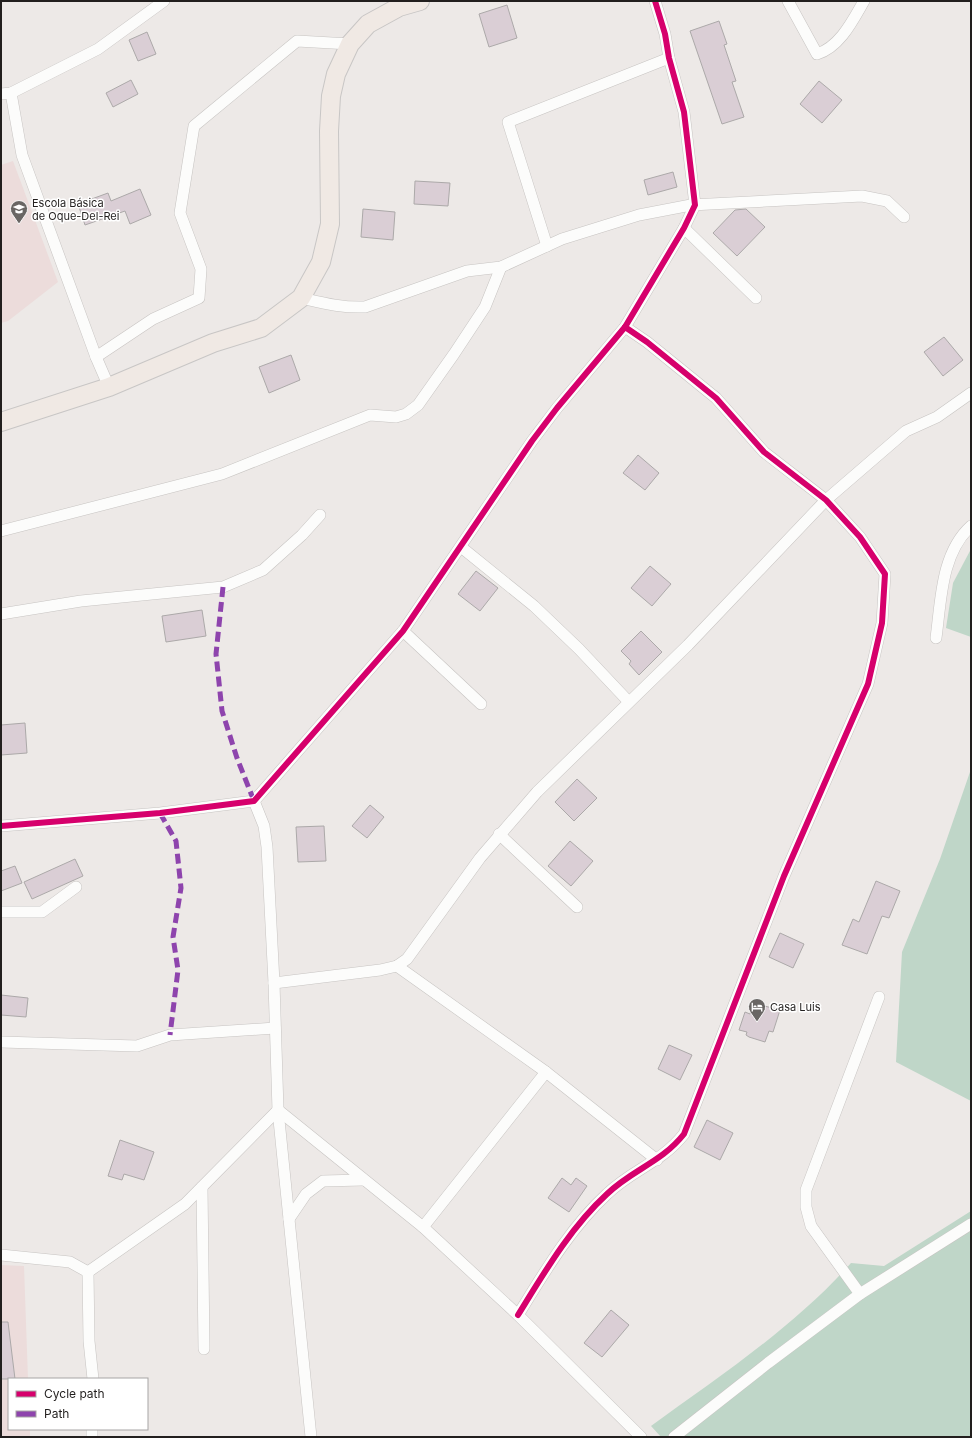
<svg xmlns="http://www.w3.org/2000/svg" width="972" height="1438" viewBox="0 0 972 1438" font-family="Inter,sans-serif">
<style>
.education{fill:#ecdcdb}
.green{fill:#bfd6c8}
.building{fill:#daced5;stroke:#aca9a9}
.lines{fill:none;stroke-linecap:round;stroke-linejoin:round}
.street-casing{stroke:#c7c4c2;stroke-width:12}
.primary-casing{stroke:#c8c6c5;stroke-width:20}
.street{stroke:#fcfcfb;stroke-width:11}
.primary{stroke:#f0e9e4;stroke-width:18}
.quiet{stroke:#8e44ad;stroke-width:5;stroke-dasharray:10 5;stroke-linecap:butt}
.cycleway-casing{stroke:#fff;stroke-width:8}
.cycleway{stroke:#d6006c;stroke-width:6}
.labels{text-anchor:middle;stroke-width:3;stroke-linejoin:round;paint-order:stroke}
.poi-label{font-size:11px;fill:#221f1e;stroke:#fff;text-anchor:start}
</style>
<rect width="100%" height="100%" fill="#ede9e7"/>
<g class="education">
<polygon points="13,161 58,282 8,321 1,323 1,165"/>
<polygon points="1,1265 24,1266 28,1379 9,1379 9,1429 30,1429 30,1437 1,1437"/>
</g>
<g class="green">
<polygon points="971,549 971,637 946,628 953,583"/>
<polygon points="971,769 971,1101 896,1062 902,952 940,859"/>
<path d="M971 1211V1437H661L651 1426C720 1376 794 1327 851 1263L884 1266Z"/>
</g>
<g class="building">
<polygon points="507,5 517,38 489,47 479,14"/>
<polygon points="719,21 727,44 724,45 736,81 732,82 744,117 722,124 690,31"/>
<polygon points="147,32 156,54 138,61 129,40"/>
<polygon points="131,80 138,94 113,107 106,93"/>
<polygon points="819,81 842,100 822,123 800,104"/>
<polygon points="673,172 677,187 648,195 644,180"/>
<polygon points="415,181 450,183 448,206 414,204"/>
<polygon points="140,189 151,215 130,224 125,211 85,225 78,204 108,193 111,201"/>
<polygon points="363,209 395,212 393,240 361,237"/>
<polygon points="746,209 765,227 737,256 713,233 735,210"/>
<polygon points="944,337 963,360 943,376 924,352"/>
<polygon points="291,355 300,380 269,393 259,367"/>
<polygon points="638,455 659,473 645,490 623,473"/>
<polygon points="650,566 671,584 652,606 631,588"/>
<polygon points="476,571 498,588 480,611 458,594"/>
<polygon points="202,610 206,636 166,642 162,616"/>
<polygon points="641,631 662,652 639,675 629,664 631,661 621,651"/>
<polygon points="25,723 27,753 1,755 1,725"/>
<polygon points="577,779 597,798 574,821 555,802"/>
<polygon points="370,805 384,817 367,838 352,826"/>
<polygon points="324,826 326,861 298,862 296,827"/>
<polygon points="570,841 593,861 571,886 548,866"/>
<polygon points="75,859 83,876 32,899 24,882"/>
<polygon points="15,866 22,883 1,891 1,871"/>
<polygon points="876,881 900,891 889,918 882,916 867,954 842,945 853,919 859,922"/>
<polygon points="780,933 804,944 793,968 769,957"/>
<polygon points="1,995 28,998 26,1017 1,1015"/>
<polygon points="753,1003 780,1010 773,1032 769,1031 765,1042 749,1037 746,1035 747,1032 739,1030 745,1012 750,1014"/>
<polygon points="669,1045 692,1055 680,1080 658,1069"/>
<polygon points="707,1120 733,1133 720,1160 694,1147"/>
<polygon points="120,1140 154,1152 144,1180 124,1174 122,1180 108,1176"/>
<polygon points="562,1178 571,1185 576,1178 587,1186 569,1212 548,1198"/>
<polygon points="611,1310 629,1325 602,1357 584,1343"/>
<polygon points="1,1322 8,1322 15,1379 1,1379"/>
</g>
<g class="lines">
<defs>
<g id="street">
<path d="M788 1 817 54C840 47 853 20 864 1"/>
<polyline points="11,93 22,155 96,357 109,387"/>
<polyline points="1,94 11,93 98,49 164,1"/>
<polyline points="684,228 756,298"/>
<polyline points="547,246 508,122 669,58"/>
<path d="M301 298C323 303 342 308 365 307L467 271 501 267 562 239 639 215 691 205 862 196 887 201 904 217"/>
<polyline points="96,357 153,319 199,298 201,269 180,213 194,126 297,41 350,44"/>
<polyline points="1,531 222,474 370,415 396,417 406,414 418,405 454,354 485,307 501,267"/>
<polyline points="461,547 534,606 579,649 628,701"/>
<polyline points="1,614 81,601 223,587 263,570 302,535 320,515"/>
<polyline points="403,631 481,704"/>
<path d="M936 638C941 601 941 553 971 526"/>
<polyline points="254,801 264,826 267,847 274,983 278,1110 311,1437"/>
<polyline points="1,826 160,813 254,801 403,631 532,441 557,408 625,327 684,228 695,205 684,112 669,58 665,34 655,1"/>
<polyline points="499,834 577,907"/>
<polyline points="1,912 42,912 76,887"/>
<polyline points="397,966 546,1072 657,1160"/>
<polyline points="274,983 380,970 397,966 407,959 480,858 537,792 688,645 826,500 906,431 937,417 971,393"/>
<polyline points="1,1042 137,1046 170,1035 275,1028"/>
<polyline points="278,1110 423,1227 518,1315 641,1437"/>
<polyline points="202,1187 204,1349"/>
<polyline points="289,1219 306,1194 323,1181 363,1180"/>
<polyline points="423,1227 546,1072"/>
<polyline points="1,1255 70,1262 88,1272"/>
<polyline points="88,1272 185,1204 278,1110"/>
<polyline points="88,1272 89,1341 93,1379"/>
<polyline points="860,1294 811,1226 806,1207 806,1190 879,997"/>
<path d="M518 1315C544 1273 570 1228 607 1194 633 1169 661 1163 684 1134L784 876 868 684 882 623 885 574 860 537 826 500 764 452 716 398 647 342 625 327"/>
<polyline points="92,1429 92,1437"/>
<polyline points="674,1437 768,1363 860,1294 971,1224"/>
</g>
<polyline id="primary" points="1,422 109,387 213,343 261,328 301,298 321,262 330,224 329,131 331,96 336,74 350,44 368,24 399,7 420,1"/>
</defs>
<use href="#street" class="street-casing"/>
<use href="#primary" class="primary-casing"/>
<use href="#street" class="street"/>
<use href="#primary" class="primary"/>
<g class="quiet">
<polyline points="223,587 216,654 222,711 237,758 254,801"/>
<polyline points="160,813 176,841 181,888 173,937 178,970 170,1035"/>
</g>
<defs>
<g id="cycleway">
<polyline points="1,826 160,813 254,801 403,631 532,441 557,408 625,327 684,228 695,205 684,112 669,58 665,34 655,1"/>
<path d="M518 1315C544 1273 570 1228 607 1194 633 1169 661 1163 684 1134L784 876 868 684 882 623 885 574 860 537 826 500 764 452 716 398 647 342 625 327"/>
</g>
</defs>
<use href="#cycleway" class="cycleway-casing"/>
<use href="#cycleway" class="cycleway"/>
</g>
<defs>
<symbol id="school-pin" viewBox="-11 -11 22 30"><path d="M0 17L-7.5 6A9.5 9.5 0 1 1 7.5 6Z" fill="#696664" stroke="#fff"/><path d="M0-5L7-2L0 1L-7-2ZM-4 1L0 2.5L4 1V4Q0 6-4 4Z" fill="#fff"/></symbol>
<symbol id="hotel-pin" viewBox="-11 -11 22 30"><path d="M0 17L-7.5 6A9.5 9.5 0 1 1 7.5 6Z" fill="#696664" stroke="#fff"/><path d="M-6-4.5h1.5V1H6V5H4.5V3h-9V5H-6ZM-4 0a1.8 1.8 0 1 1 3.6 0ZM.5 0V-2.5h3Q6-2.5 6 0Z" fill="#fff"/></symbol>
</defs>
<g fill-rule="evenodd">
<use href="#school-pin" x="9" y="199" width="20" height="27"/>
<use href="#hotel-pin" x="747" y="997" width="20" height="27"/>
</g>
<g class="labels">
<g class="poi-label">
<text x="32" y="207">Escola Básica<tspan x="32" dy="13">de Oque-Del-Rei</tspan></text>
<text x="770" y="1011">Casa Luis</text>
</g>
</g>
<rect width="972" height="1438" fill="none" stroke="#221f1e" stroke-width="4"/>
<rect x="8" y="1378" width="140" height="52" fill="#ffffff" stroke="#a7a5a5"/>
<rect x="16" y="1391" width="20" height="6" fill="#d6006c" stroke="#a7a5a5"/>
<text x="44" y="1398" font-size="12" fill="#221f1e">Cycle path</text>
<rect x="16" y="1411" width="20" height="6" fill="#8e44ad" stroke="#a7a5a5"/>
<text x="44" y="1418" font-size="12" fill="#221f1e">Path</text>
</svg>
